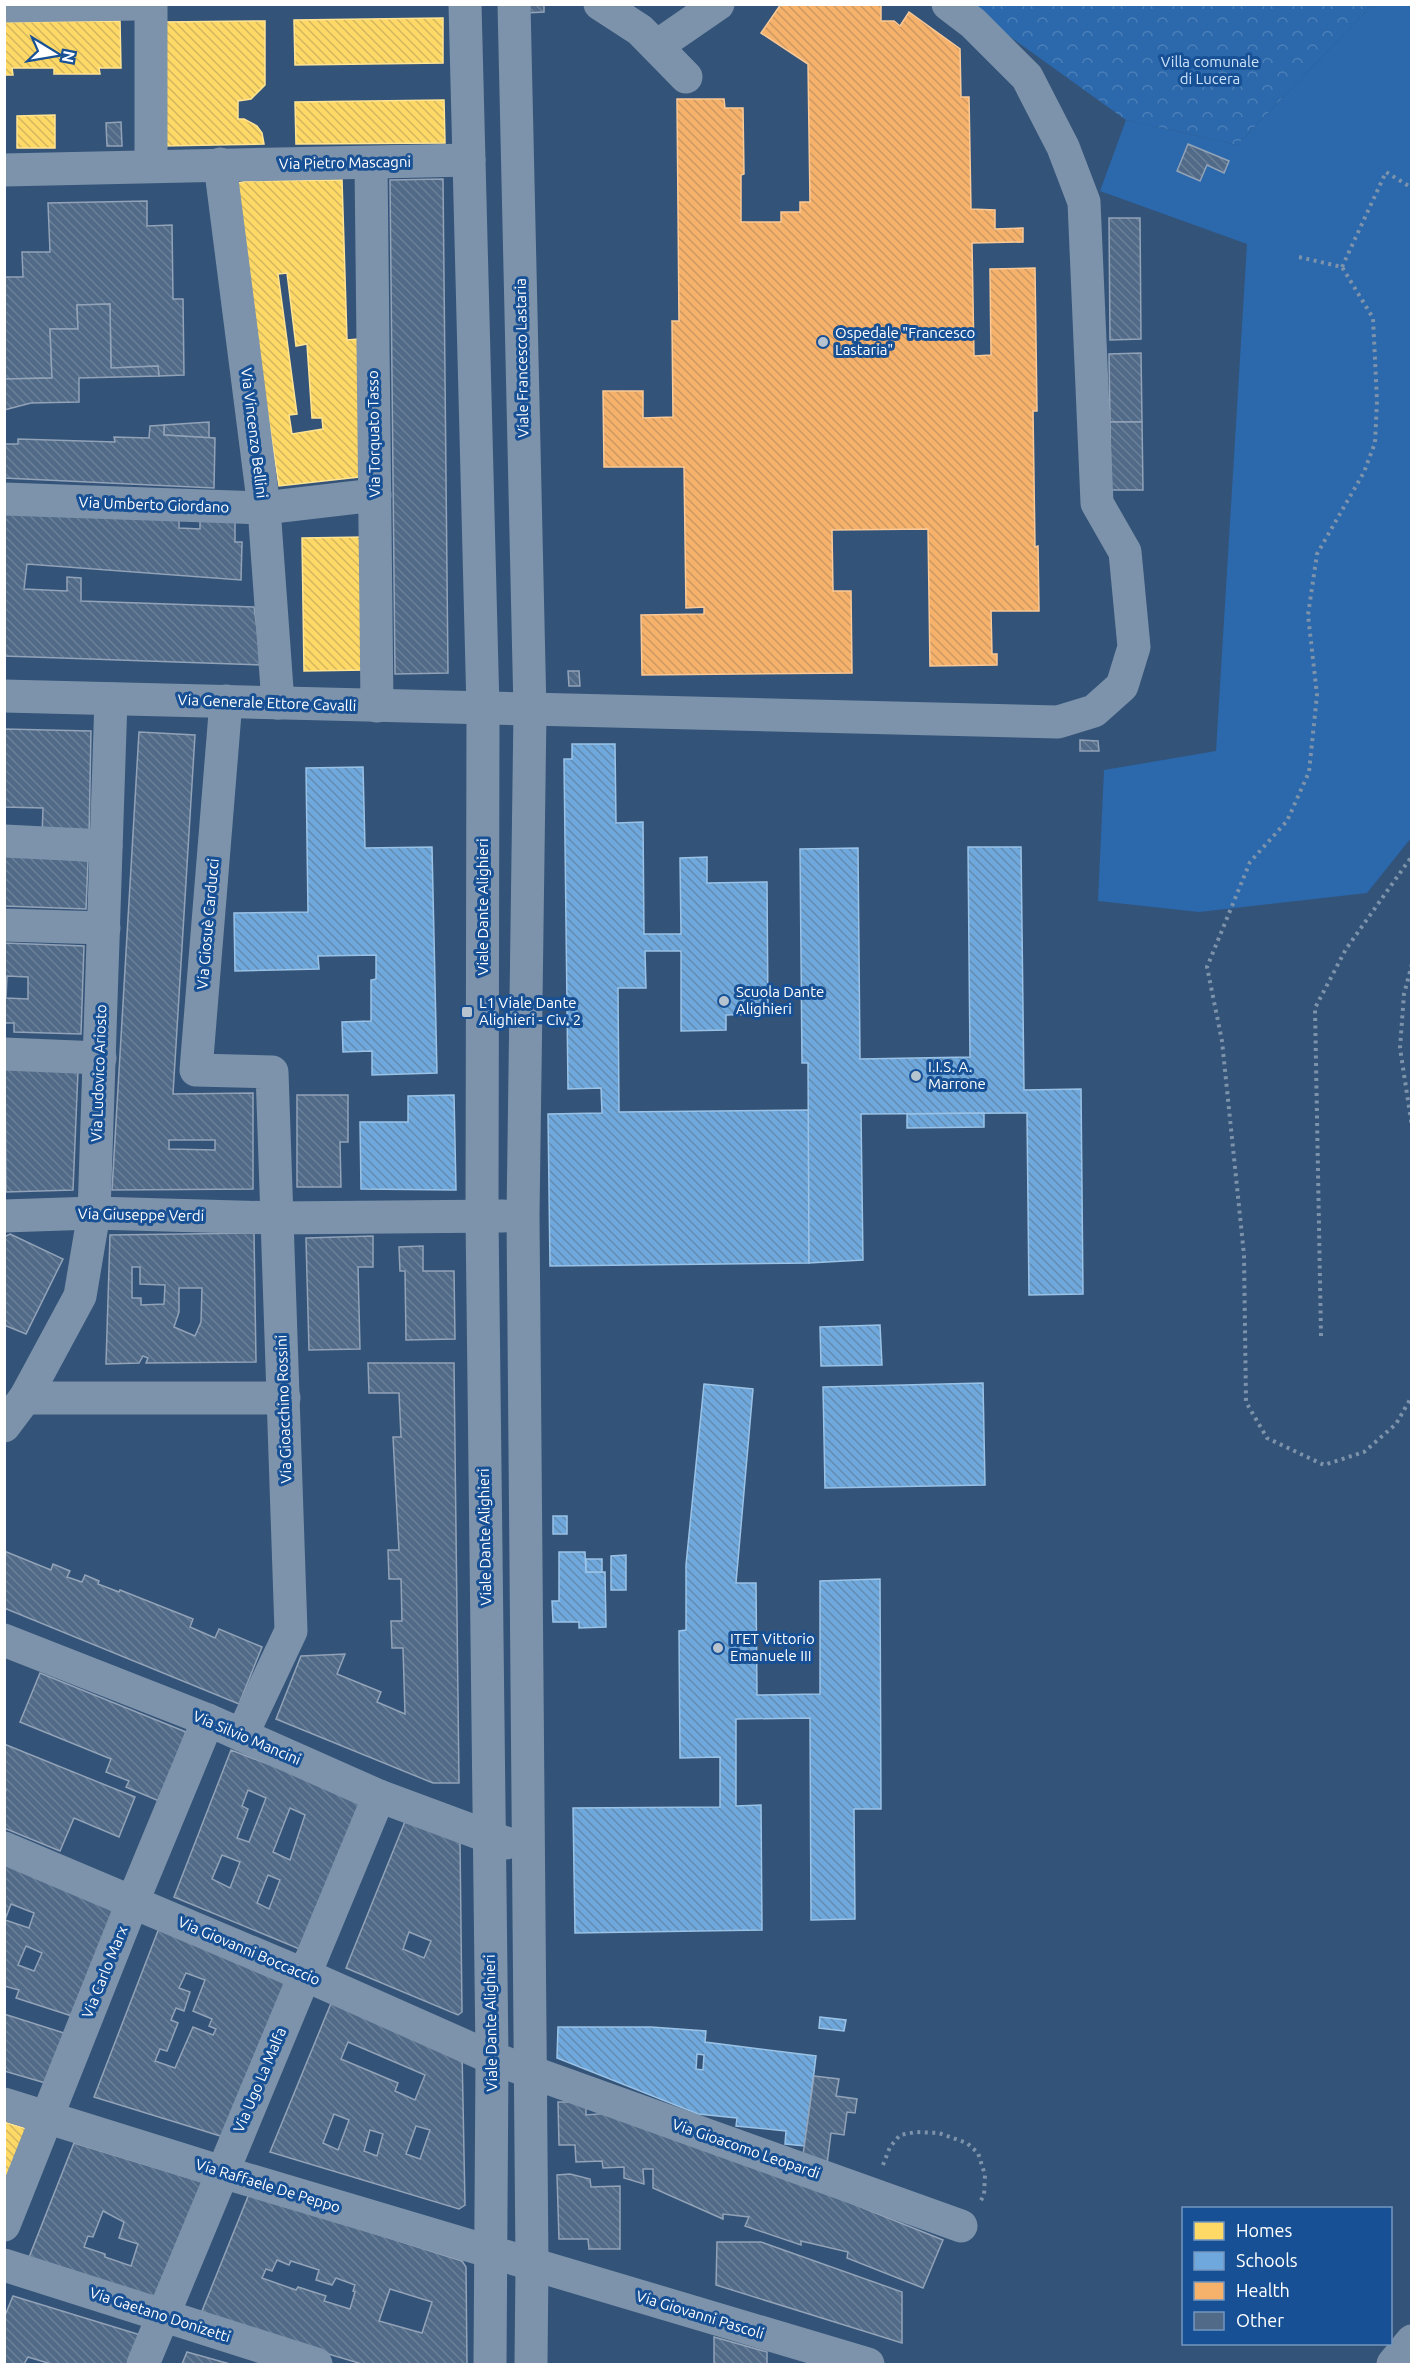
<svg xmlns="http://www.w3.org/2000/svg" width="1416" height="2369" viewBox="0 0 1416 2369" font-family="Ubuntu,sans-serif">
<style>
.grass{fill:#2b68ac}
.park{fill:url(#park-crowns)}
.homes{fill:url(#homes-back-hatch);stroke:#ffe494;stroke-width:1.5;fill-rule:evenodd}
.schools{fill:url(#schools-back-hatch);stroke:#9ac2e6;stroke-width:1.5;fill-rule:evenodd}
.health{fill:url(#health-back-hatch);stroke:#f9c997;stroke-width:1.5}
.building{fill:url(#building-back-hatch);stroke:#92a3b8;stroke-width:1.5;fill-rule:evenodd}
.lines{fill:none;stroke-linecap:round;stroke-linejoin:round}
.path{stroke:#7d93ab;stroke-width:4;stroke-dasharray:3 4.5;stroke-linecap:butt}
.minor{stroke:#7d93ab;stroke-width:33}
.major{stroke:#7b90a9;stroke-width:33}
.poi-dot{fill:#b8c3d0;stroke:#175095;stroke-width:2}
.labels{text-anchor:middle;stroke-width:6;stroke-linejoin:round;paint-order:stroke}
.park-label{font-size:15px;fill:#cfe4fc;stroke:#175095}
.street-label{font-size:15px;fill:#fff;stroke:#175095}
.poi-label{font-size:15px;fill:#fff;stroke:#175095;text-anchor:start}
</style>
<defs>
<pattern id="park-crowns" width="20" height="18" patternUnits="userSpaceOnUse" patternTransform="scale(1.5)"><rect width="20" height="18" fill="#2b68ac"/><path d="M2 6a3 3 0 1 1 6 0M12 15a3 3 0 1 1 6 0" fill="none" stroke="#4b7fb8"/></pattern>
<pattern id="homes-back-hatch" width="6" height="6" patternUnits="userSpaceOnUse" patternTransform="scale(1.5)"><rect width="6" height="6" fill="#ffd966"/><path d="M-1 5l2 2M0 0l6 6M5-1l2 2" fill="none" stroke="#d2b660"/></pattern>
<pattern id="schools-back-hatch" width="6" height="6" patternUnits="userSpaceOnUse" patternTransform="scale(1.5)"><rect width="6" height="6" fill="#6fa8dc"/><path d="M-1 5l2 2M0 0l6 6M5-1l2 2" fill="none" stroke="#648cb1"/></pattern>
<pattern id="health-back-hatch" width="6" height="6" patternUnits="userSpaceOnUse" patternTransform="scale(1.5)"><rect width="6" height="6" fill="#f6b26b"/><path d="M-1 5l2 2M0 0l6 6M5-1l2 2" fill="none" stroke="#cc9863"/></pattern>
<pattern id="building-back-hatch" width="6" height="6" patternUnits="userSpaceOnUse" patternTransform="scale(1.5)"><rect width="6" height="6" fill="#516a87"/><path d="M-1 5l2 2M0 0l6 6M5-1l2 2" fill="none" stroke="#6b8099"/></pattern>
</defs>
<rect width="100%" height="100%" fill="#345378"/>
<polygon class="grass" points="1372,5 1411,5 1411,838 1367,893 1199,912 1098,901 1104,770 1216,751 1247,244 1100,191 1126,120 1237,145"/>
<polygon class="park" points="966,5 1372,5 1237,145 1126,120"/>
<g class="homes">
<polygon points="443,18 443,63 295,65 294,20"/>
<polygon points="120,21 121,68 99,68 100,74 54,74 54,68 12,68 13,75 4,75 4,22"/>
<polygon points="265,21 265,85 251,99 238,101 238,119 244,119 257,126 262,133 264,144 162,146 162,22"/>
<polygon points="444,100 445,143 296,144 295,102"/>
<polygon points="55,115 55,148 17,148 17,116"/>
<path d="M342 180 347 340 358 339 359 477 279 486 232 184 248 181ZM287 273 296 346 307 344 312 418H322L323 429 292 434 289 415 297 414 278 274Z"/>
<polygon points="365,537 366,670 304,671 302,538"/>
<polygon points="4,2122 30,2130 4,2197"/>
</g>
<g class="schools">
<polygon points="572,744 615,744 616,823 643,822 644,934 681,934 680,858 707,857 707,883 767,882 768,1014 726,1015 726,1030 681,1031 681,951 645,951 646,988 618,988 619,1112 809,1110 809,1263 550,1266 548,1114 602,1113 601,1088 568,1089 564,759 572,759"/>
<polygon points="363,767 365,848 432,847 437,1073 372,1075 372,1051 343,1052 342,1022 371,1021 371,980 376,979 376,955 318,956 319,969 235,971 234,913 308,912 306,768"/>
<polygon points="968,847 1021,847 1024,1090 1081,1089 1083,1294 1029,1295 1027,1113 861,1114 863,1260 809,1263 808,1063 802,1063 800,849 858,848 860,1059 970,1057"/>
<polygon points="454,1095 456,1190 361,1189 360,1122 408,1122 408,1096"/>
<polygon points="984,1113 984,1127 907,1128 907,1114"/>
<polygon points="880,1325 882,1365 821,1366 820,1327"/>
<polygon points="983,1383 985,1485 825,1488 823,1387"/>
<polygon points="704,1384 753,1389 736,1583 756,1583 757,1695 820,1694 820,1581 880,1579 881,1809 854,1809 855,1919 811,1920 810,1718 736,1719 736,1806 761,1805 762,1930 575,1933 573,1808 720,1807 720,1757 680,1758 679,1631 686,1630 686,1565"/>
<rect x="553" y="1516" width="14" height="18"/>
<polygon points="559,1552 585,1552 586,1572 605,1572 606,1627 579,1628 579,1622 553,1622 552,1601 559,1601"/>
<polygon points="626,1555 626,1590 611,1590 611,1556"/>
<rect x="586" y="1559" width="16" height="13"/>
<polygon points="820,2017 846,2020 844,2031 819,2028"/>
<path d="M558 2027H651L706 2031 705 2042 816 2056 805 2146 785 2144 786 2131 736 2126 737 2118 698 2114 557 2058ZM697 2054 704 2055 703 2070 696 2069Z"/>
</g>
<polygon class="health" points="781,4 881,4 881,21 894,21 900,26 909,12 960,49 961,97 969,97 971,209 995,210 995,229 1023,228 1023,242 972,243 974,356 991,355 990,269 1035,268 1037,411 1033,411 1035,547 1038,546 1039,611 991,611 992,654 997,654 997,665 930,666 928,529 832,530 833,591 851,591 852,673 642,675 641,615 704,614 704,607 686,608 684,467 604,467 603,391 643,391 643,418 673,417 672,321 679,321 677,99 724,99 725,108 743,108 744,174 741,175 741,222 781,222 781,212 800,212 800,202 810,202 808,64 761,33"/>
<g class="building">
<polygon points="526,4 544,4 544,12 526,13"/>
<polygon points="121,122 122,146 107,146 106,123"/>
<polygon points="1188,144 1229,161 1224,173 1207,165 1200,181 1177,171"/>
<polygon points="443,179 448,673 395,674 390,180"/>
<polygon points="147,201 147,226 172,225 173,299 183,299 184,375 159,376 158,366 111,368 110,304 80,305 77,305 78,329 50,329 52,378 4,379 4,277 23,277 22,252 50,252 48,203"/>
<polygon points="1109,218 1140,218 1141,339 1110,340"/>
<polygon points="110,304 111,368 158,366 159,376 79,378 79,402 31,403 4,410 4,379 52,378 50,329 78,329 77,305"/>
<polygon points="1141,353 1142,422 1110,422 1109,354"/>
<polygon points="209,422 209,438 164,435 164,425"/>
<polygon points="1110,422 1142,422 1143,490 1111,490"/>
<polygon points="164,425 164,435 215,438 214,488 4,478 4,444 18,444 18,439 115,442 114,437 149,438 150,426"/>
<polygon points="4,510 179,518 179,528 200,529 200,520 235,522 235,542 242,542 241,580 27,564 24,589 67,591 67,577 81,578 81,601 254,607 262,665 4,656"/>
<polygon points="568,671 579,671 580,686 569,686"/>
<polygon points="4,729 91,731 89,838 42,836 43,808 4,807"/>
<path d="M139 732 195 735 173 1094 253 1093V1189L112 1190ZM169 1140H215V1150L169 1149Z"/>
<polygon points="1080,740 1098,741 1099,751 1080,751"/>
<polygon points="4,854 88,861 86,909 4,906"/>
<path d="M4 943 84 946 81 1034 14 1032V1023H4ZM7 976 28 977V999L6 998Z"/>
<polygon points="5,1068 78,1071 73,1190 6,1192"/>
<polygon points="297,1095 348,1095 348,1142 340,1142 341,1187 297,1187"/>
<path d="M254 1233 256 1362 146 1363 148 1358 143 1356 139 1363 106 1364 110 1235ZM132 1267H140V1284L165 1285 164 1304 141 1305V1298H132ZM179 1288H202L201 1322 195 1336 174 1327 179 1312Z"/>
<polygon points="10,1234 63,1259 26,1334 4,1325 4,1237"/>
<polygon points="373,1236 373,1267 358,1267 360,1349 309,1350 306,1238"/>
<polygon points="423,1246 423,1271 454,1271 455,1339 406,1340 405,1271 400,1271 399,1247"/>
<polygon points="368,1363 454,1363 459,1783 433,1783 276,1719 301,1656 345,1654 337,1674 381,1692 377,1702 405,1714 403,1648 392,1648 391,1621 402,1621 401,1579 389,1579 388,1550 399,1550 393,1437 401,1437 399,1393 369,1393"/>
<polygon points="4,1551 51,1570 53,1564 70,1571 67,1577 82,1582 85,1575 99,1581 98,1584 119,1592 120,1590 193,1619 190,1627 215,1638 219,1629 262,1647 239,1704 4,1608"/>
<polygon points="40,1673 186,1732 159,1801 126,1787 129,1781 106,1772 111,1759 20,1722"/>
<polygon points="4,1744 135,1797 119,1837 74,1818 60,1851 4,1828 4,1795 6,1790 4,1790"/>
<path d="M231 1750 364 1801 302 1950 174 1897ZM248 1790 266 1798 249 1842 237 1838 248 1809 242 1806ZM290 1808 305 1815 290 1860 273 1852ZM222 1855 240 1862 230 1888 212 1879ZM268 1875 280 1880 269 1909 257 1903Z"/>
<path d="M406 1819 460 1842 462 2012 458 2015 346 1968ZM409 1932 431 1941 424 1958 403 1949Z"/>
<path d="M4 1862 116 1907 75 2017 16 1998 19 1990 4 1986ZM11 1904 34 1913 29 1928 5 1920ZM26 1946 42 1953 34 1971 18 1965Z"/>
<path d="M161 1923 291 1978 227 2138 94 2097ZM186 1973 205 1980 193 2011 212 2019 209 2026 216 2029 213 2035 193 2027 175 2068 155 2061 160 2049 167 2051 178 2023 171 2020 176 2008 184 2011 190 1992 179 1988Z"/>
<path d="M334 1996 462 2051 465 2205 459 2209 270 2152ZM348 2042 425 2075 415 2100 395 2091 398 2083 341 2059ZM334 2114 349 2120 338 2150 323 2143ZM416 2126 430 2130 420 2159 406 2154ZM370 2130 383 2134 377 2156 364 2151Z"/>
<polygon points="4,2014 67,2034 49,2084 4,2071"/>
<polygon points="814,2076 839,2079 836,2096 857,2099 855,2113 847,2112 844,2135 831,2133 827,2164 803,2155"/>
<polygon points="558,2102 586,2102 586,2115 624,2112 943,2240 923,2288 847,2258 848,2252 801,2241 801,2245 745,2226 749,2217 723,2214 723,2219 653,2188 653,2169 643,2169 644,2184 624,2178 624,2167 603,2168 602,2161 576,2162 575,2145 559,2145"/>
<path d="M74 2143 209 2184 161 2307 26 2265ZM103 2211 124 2222 119 2238 138 2244 131 2266 105 2257V2254L84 2247 88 2236 93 2237Z"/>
<polygon points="570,2174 590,2179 591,2187 620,2186 620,2249 589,2249 588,2239 559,2239 557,2175"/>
<path d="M249 2194 462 2261 466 2267 467 2364H362L200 2316ZM277 2260 289 2265 291 2261 319 2270 316 2280 332 2285 336 2278 355 2285 353 2291 355 2292 350 2309 324 2301 326 2296 298 2287 296 2290 262 2278 266 2269 272 2271ZM390 2289 432 2302 422 2333 379 2321Z"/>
<polygon points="717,2242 761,2242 902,2292 902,2343 716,2285"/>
<polygon points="13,2296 147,2337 136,2364 51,2364 28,2357 24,2364 4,2364 4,2318"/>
<polygon points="714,2337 767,2352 767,2364 714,2364"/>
<polygon points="187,2352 230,2364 182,2364"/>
</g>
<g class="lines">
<g class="path">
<polyline points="1299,257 1342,267 1373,318 1377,401 1375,443 1364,472 1317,554 1308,615 1317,695 1309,772 1287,821 1250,862 1207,967 1222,1041 1244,1255 1246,1402 1267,1438 1324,1465 1364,1452 1396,1424 1412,1396"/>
<polyline points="1342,267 1386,172 1412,188"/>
<polyline points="1412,964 1404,994 1400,1048 1412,1127"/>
<polyline points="1321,1336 1315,1008 1346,949 1412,856"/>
<polyline points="883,2165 890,2147 900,2135 916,2132 939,2133 967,2143 978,2153 985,2175 984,2195 980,2202"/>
</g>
<g class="minor">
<polyline points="151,4 151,166"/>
<polyline points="465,4 483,709 482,1216 492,2058 490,2364"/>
<polyline points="514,4 530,711 523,1216 532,2265 531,2364"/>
<polyline points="600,4 640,30 686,77"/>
<polyline points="4,6 138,4"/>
<polyline points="657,46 718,4"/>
<polyline points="371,163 377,706"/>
<polyline points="220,164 264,508 278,703"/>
<polyline points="4,170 469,160"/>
<polyline points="4,499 264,508 375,495"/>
<polyline points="4,696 1058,722 1094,711 1122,686 1134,647 1125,552 1097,503 1084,202 1063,147 1027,77 973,23 948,4"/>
<polyline points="226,701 196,1070 272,1072 291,1631 242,1735"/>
<polyline points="4,841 106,846"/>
<polyline points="4,925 104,928"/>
<polyline points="4,1054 100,1058"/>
<polyline points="4,1216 94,1213 277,1218 503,1216"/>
<polyline points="25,1398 284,1398"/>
<polyline points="4,1426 25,1398 80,1296 94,1213 111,699"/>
<polyline points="4,1640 208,1720 379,1796 506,1843"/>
<polyline points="4,1848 305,1975 492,2058 961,2226"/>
<polyline points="4,2104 222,2172 868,2364"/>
<polyline points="4,2225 133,1901 208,1720"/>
<polyline points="4,2265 316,2364"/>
<polyline points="143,2364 379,1796"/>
</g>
<polyline class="major" points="1393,2364 1412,2341"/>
</g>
<g class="poi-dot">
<circle cx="823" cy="342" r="6"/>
<circle cx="724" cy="1001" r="6"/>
<rect x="461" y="1006" width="12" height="12" rx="3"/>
<circle cx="916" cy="1076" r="6"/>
<circle cx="718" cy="1648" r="6"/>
</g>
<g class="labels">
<g class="park-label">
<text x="1210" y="67">Villa comunale<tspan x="1210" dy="17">di Lucera</tspan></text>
</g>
<g class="street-label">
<text transform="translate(345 163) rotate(-1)" y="5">Via Pietro Mascagni</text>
<text transform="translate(522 358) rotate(-91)" y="5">Viale Francesco Lastaria</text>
<text transform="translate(254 433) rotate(83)" y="5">Via Vincenzo Bellini</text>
<text transform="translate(374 434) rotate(-91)" y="5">Via Torquato Tasso</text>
<text transform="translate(154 505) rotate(2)" y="5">Via Umberto Giordano</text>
<text transform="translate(267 703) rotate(2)" y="5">Via Generale Ettore Cavalli</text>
<text transform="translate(483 907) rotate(-90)" y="5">Viale Dante Alighieri</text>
<text transform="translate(208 924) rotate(-85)" y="5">Via Giosuè Carducci</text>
<text transform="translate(99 1073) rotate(-88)" y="5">Via Ludovico Ariosto</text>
<text transform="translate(141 1215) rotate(1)" y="5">Via Giuseppe Verdi</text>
<text transform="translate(284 1409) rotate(-92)" y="5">Via Gioacchino Rossini</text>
<text transform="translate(485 1537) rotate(-91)" y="5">Viale Dante Alighieri</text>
<text transform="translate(247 1738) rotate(23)" y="5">Via Silvio Mancini</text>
<text transform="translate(249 1951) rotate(23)" y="5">Via Giovanni Boccaccio</text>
<text transform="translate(105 1972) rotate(-68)" y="5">Via Carlo Marx</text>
<text transform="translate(491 2023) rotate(-91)" y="5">Viale Dante Alighieri</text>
<text transform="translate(260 2080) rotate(-67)" y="5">Via Ugo La Malfa</text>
<text transform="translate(746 2149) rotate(19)" y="5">Via Gioacomo Leopardi</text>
<text transform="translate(268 2186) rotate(17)" y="5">Via Raffaele De Peppo</text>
<text transform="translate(160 2315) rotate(18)" y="5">Via Gaetano Donizetti</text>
<text transform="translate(700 2315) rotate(17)" y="5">Via Giovanni Pascoli</text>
</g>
<g class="poi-label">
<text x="835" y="338">Ospedale "Francesco<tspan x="835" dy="17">Lastaria"</tspan></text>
<text x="736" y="997">Scuola Dante<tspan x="736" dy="17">Alighieri</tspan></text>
<text x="479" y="1008">L1 Viale Dante<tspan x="479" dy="17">Alighieri - Civ. 2</tspan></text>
<text x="928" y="1072">I.I.S. A.<tspan x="928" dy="17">Marrone</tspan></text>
<text x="730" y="1644">ITET Vittorio<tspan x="730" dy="17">Emanuele III</tspan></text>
</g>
</g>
<rect width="1416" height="2369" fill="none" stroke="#ffffff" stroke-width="12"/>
<rect x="1182" y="2207" width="210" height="138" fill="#175095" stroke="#7496bf" stroke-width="1.5"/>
<rect x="1194" y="2222" width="30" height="18" fill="#ffd966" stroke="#7496bf" stroke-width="1.5"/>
<text x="1236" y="2237" font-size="18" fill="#ffffff">Homes</text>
<rect x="1194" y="2252" width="30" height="18" fill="#6fa8dc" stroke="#7496bf" stroke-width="1.5"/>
<text x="1236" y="2267" font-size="18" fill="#ffffff">Schools</text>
<rect x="1194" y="2282" width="30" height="18" fill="#f6b26b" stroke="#7496bf" stroke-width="1.5"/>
<text x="1236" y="2297" font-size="18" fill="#ffffff">Health</text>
<rect x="1194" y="2312" width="30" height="18" fill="#516a87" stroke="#7496bf" stroke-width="1.5"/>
<text x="1236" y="2327" font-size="18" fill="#ffffff">Other</text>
<g transform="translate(54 54) rotate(101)" stroke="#175095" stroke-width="4.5" paint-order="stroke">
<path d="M0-4.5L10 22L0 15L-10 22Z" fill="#ffffff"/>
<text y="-9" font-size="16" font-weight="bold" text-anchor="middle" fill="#ffffff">N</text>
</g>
</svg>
